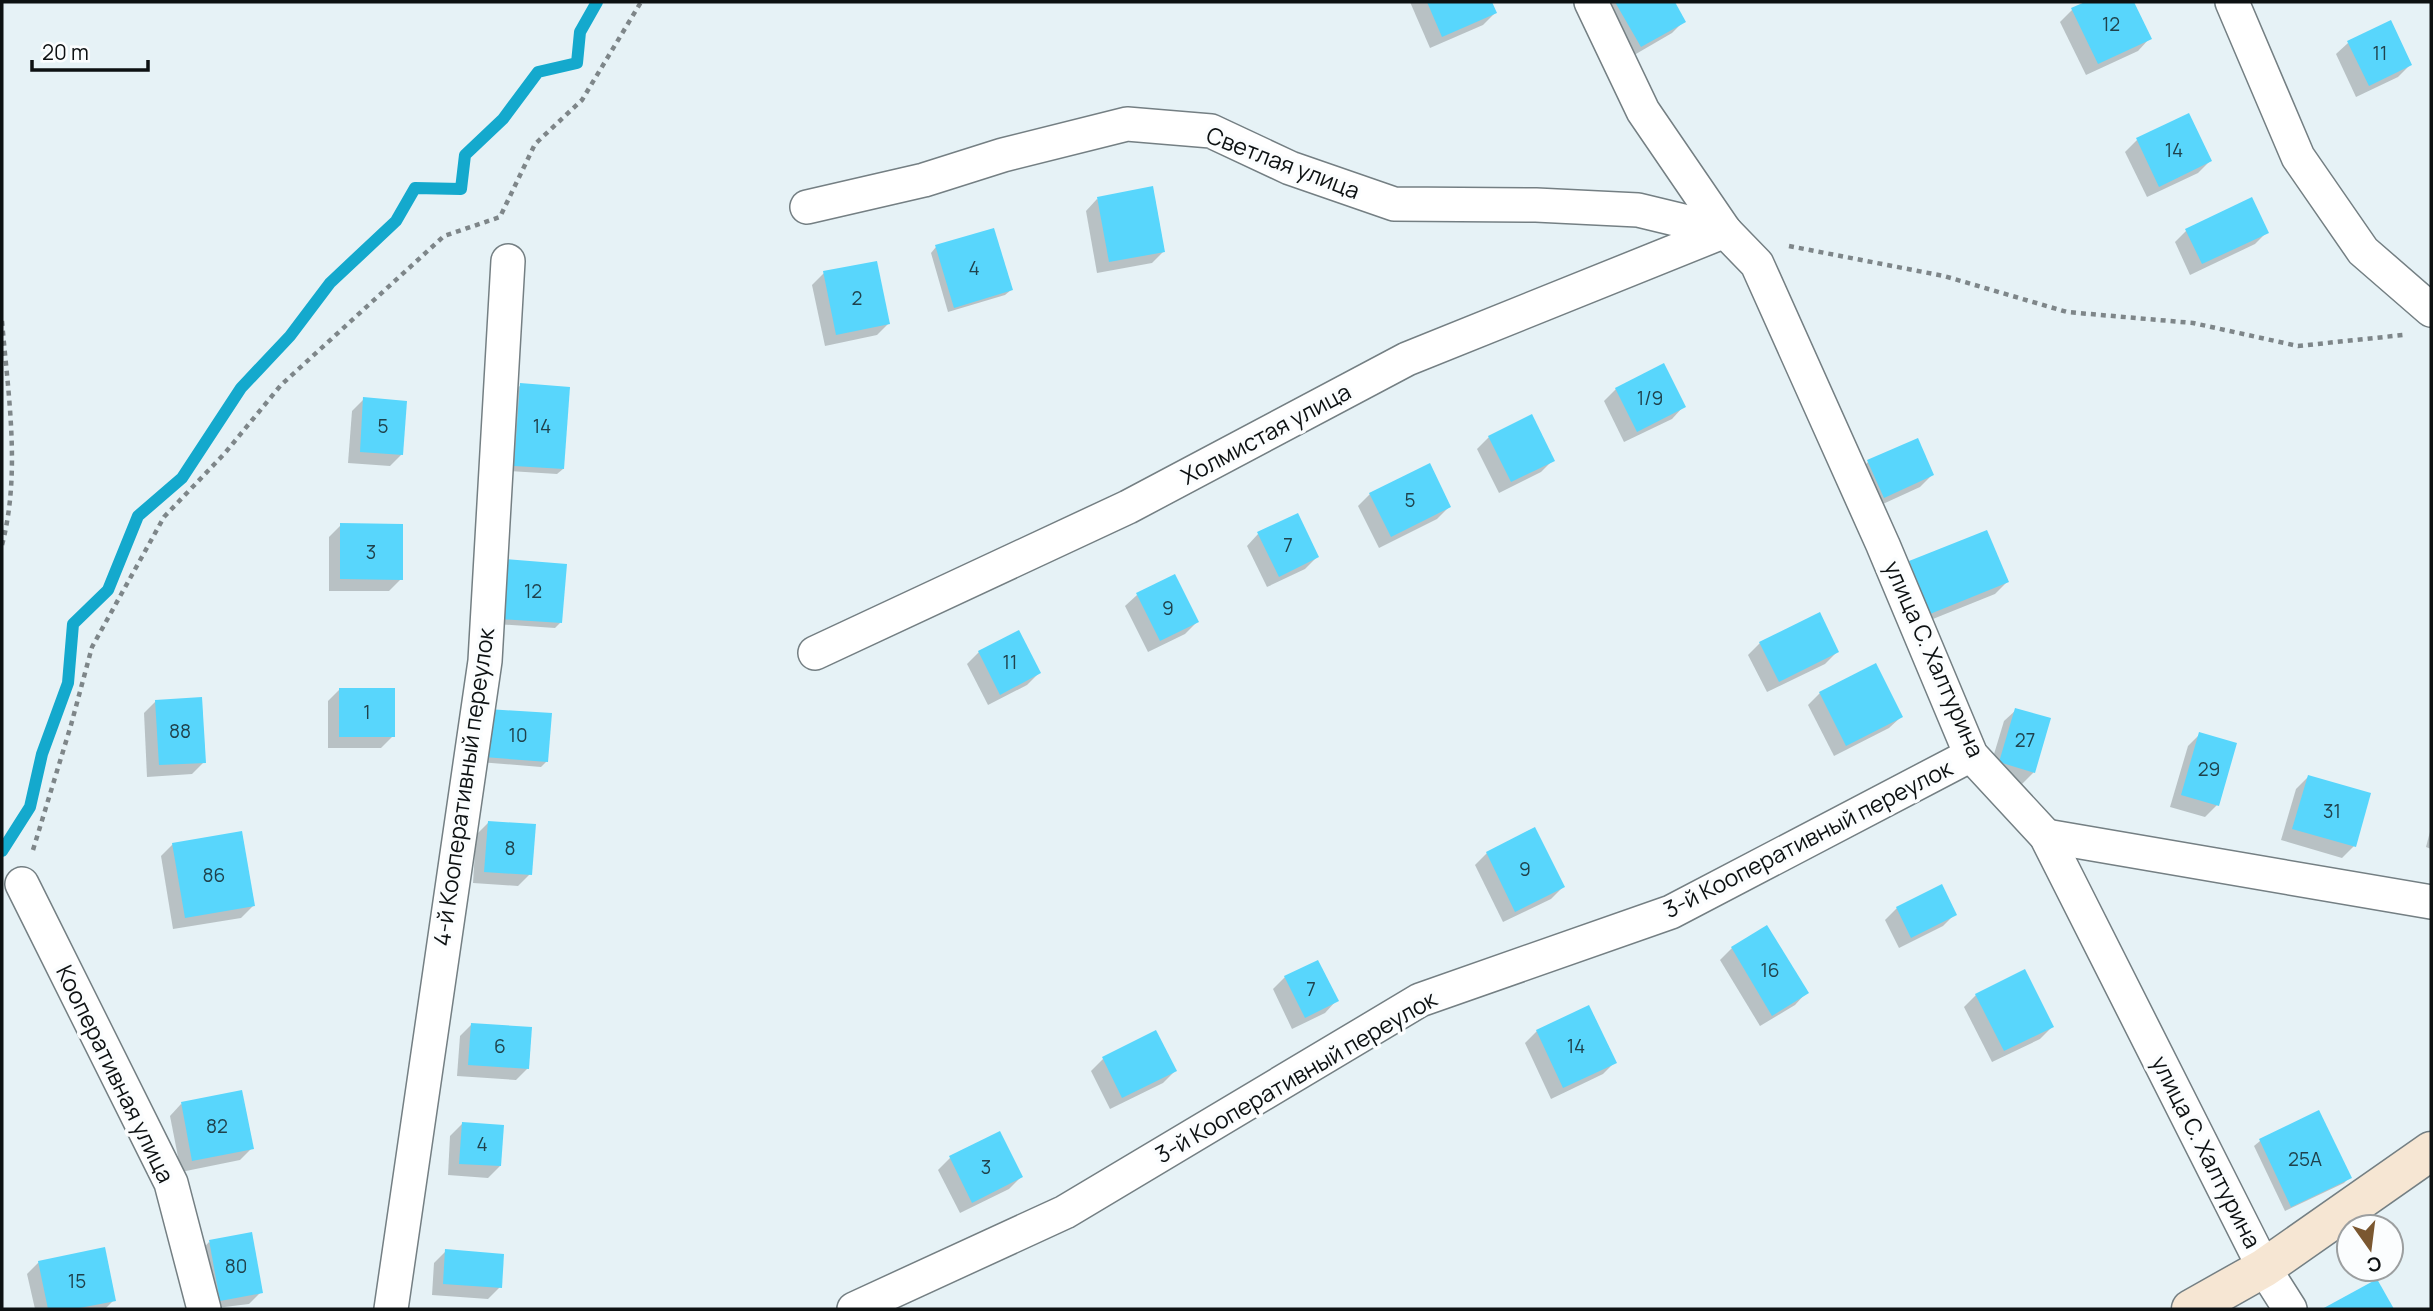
<svg xmlns="http://www.w3.org/2000/svg" width="2433" height="1311" viewBox="0 0 2433 1311" font-family="Manrope,sans-serif">
<style>
.shadow{fill:#0003}
.lines{fill:none;stroke-linecap:round;stroke-linejoin:round}
.stream{stroke:#14a9cd;stroke-width:12}
.building{fill:#58d6fc}
.street-casing{stroke:#747f83;stroke-width:36}
.secondary-casing{stroke:#747f83;stroke-width:41}
.path{stroke:#7e8689;stroke-width:4.5;stroke-dasharray:5 5;stroke-linecap:butt}
.street{stroke:#fff;stroke-width:33}
.secondary{stroke:#f6e6d3;stroke-width:38}
.labels{text-anchor:middle;stroke-width:7;stroke-linejoin:round;paint-order:stroke}
.number-label{font-size:19px;fill:#20424c}
.street-label{font-size:23px;fill:#0d1112;stroke:#fbfdfe}
</style>
<rect width="100%" height="100%" fill="#e6f2f6"/>
<g class="shadow">
<polygon points="1410,2 1490,2 1495,13 1483,25 1430,48"/>
<polygon points="1597,2 1673,2 1684,21 1672,33 1629,58"/>
<polygon points="2089,2 2132,2 2149,39 2138,51 2086,75 2060,22 2072,10"/>
<polygon points="2348,43 2410,65 2398,77 2356,97 2336,54"/>
<polygon points="2137,140 2210,161 2198,173 2147,197 2125,152"/>
<polygon points="1097,199 1164,251 1152,263 1097,273 1086,211"/>
<polygon points="2187,230 2267,232 2255,244 2190,275 2175,242"/>
<polygon points="936,247 1011,290 1005,295 948,312 931,253"/>
<polygon points="824,273 888,324 877,335 825,346 812,285"/>
<polygon points="521,385 563,469 557,474 509,471 515,390"/>
<polygon points="1616,389 1683,407 1672,419 1624,442 1604,401"/>
<polygon points="364,399 402,454 390,466 348,463 352,411"/>
<polygon points="1489,437 1553,460 1541,472 1499,493 1477,449"/>
<polygon points="1868,462 1932,475 1920,487 1872,509 1857,474"/>
<polygon points="1370,494 1449,507 1437,519 1379,548 1358,506"/>
<polygon points="341,525 401,579 389,591 329,591 329,537"/>
<polygon points="1986,532 2007,582 1995,594 1918,625 1898,575 1910,563"/>
<polygon points="1258,534 1317,557 1305,569 1267,587 1247,546"/>
<polygon points="565,565 560,623 555,628 496,624"/>
<polygon points="1137,595 1197,622 1185,634 1148,652 1125,606"/>
<polygon points="1760,643 1837,652 1825,664 1767,692 1748,655"/>
<polygon points="979,652 1039,673 1027,685 988,705 967,664"/>
<polygon points="340,689 393,736 381,748 328,748 328,701"/>
<polygon points="1820,693 1901,717 1889,728 1834,756 1808,705"/>
<polygon points="156,701 204,762 192,774 147,777 144,713"/>
<polygon points="2016,710 2034,772 2022,784 1988,774 2004,721"/>
<polygon points="550,715 547,761 541,767 479,762"/>
<polygon points="2200,734 2217,805 2205,817 2170,807 2188,746"/>
<polygon points="2308,777 2354,846 2342,858 2281,840 2296,789"/>
<polygon points="488,823 530,874 518,886 473,883 476,835"/>
<polygon points="2431,828 2431,849 2426,847"/>
<polygon points="173,844 253,906 241,918 173,929 161,856"/>
<polygon points="1487,853 1563,887 1551,899 1503,922 1475,865"/>
<polygon points="1897,908 1955,914 1943,926 1899,948 1885,920"/>
<polygon points="1766,927 1806,993 1795,1005 1760,1026 1720,960 1732,948"/>
<polygon points="1285,977 1336,1001 1325,1013 1292,1029 1273,989"/>
<polygon points="1976,995 2052,1027 2040,1039 1992,1062 1964,1007"/>
<polygon points="472,1024 528,1068 516,1080 457,1076 460,1036"/>
<polygon points="1537,1031 1615,1062 1603,1074 1551,1099 1525,1043"/>
<polygon points="1103,1059 1175,1071 1163,1083 1110,1109 1091,1071"/>
<polygon points="181,1104 252,1148 240,1160 181,1172 170,1116"/>
<polygon points="2319,1113 2349,1178 2344,1183 2285,1211 2254,1146 2260,1141"/>
<polygon points="462,1124 500,1166 488,1178 448,1175 450,1136"/>
<polygon points="950,1158 1021,1177 1009,1189 960,1213 938,1170"/>
<polygon points="209,1242 261,1292 249,1304 208,1309 198,1254"/>
<polygon points="446,1251 500,1287 488,1299 432,1295 434,1263"/>
<polygon points="39,1262 114,1300 105,1309 35,1309 27,1274"/>
</g>
<g class="lines">
<polyline class="stream" points="2,851 30,807 42,754 68,683 73,624 108,590 138,516 182,478 241,388 290,336 330,283 396,221 415,188 461,189 465,155 503,119 538,72 577,63 580,32 597,2"/>
</g>
<g class="building">
<polygon points="1427,2 1492,2 1497,13 1442,37"/>
<polygon points="1615,2 1675,2 1686,22 1641,47"/>
<polygon points="2085,2 2134,2 2152,39 2098,64 2071,8"/>
<polygon points="2391,20 2412,65 2369,86 2347,41"/>
<polygon points="2189,113 2212,161 2159,187 2136,138"/>
<polygon points="1153,186 1165,252 1109,262 1097,197"/>
<polygon points="2252,197 2269,233 2202,264 2185,229"/>
<polygon points="994,228 1013,290 954,308 935,245"/>
<polygon points="877,261 890,324 836,335 823,271"/>
<polygon points="1664,363 1686,407 1637,432 1615,388"/>
<polygon points="520,383 570,387 564,469 514,466"/>
<polygon points="363,397 407,401 403,455 360,452"/>
<polygon points="1532,414 1555,461 1511,482 1488,436"/>
<polygon points="1918,438 1934,475 1884,498 1867,460"/>
<polygon points="1430,463 1451,507 1391,537 1369,493"/>
<polygon points="1298,513 1319,557 1279,577 1257,532"/>
<polygon points="340,523 403,524 403,580 340,579"/>
<polygon points="1987,530 2009,582 1930,614 1909,561"/>
<polygon points="504,559 567,564 562,623 500,619"/>
<polygon points="1175,574 1199,622 1160,641 1136,593"/>
<polygon points="1820,612 1839,652 1779,682 1759,642"/>
<polygon points="1019,630 1041,673 1000,695 978,651"/>
<polygon points="1876,663 1903,717 1846,746 1819,692"/>
<rect x="339" y="688" width="56" height="49"/>
<polygon points="202,697 206,763 159,765 155,700"/>
<polygon points="2015,708 2051,718 2035,773 1999,762"/>
<polygon points="488,709 552,713 548,762 484,757"/>
<polygon points="2199,732 2237,743 2219,806 2181,795"/>
<polygon points="2308,775 2371,793 2356,847 2292,829"/>
<polygon points="488,821 536,824 532,875 484,872"/>
<polygon points="1535,827 1565,887 1515,912 1486,852"/>
<polygon points="242,831 255,906 185,918 172,843"/>
<polygon points="1942,884 1957,915 1911,938 1896,907"/>
<polygon points="1767,925 1809,993 1772,1016 1731,947"/>
<polygon points="1318,960 1339,1001 1305,1018 1284,976"/>
<polygon points="2025,969 2054,1027 2004,1051 1975,994"/>
<polygon points="1589,1005 1617,1063 1563,1088 1536,1030"/>
<polygon points="471,1023 532,1027 529,1069 468,1065"/>
<polygon points="1156,1030 1177,1071 1122,1098 1102,1057"/>
<polygon points="242,1090 254,1149 192,1161 181,1102"/>
<polygon points="2319,1110 2352,1178 2291,1207 2259,1139"/>
<polygon points="462,1122 504,1125 501,1166 459,1164"/>
<polygon points="1000,1131 1023,1177 972,1203 949,1156"/>
<polygon points="252,1232 263,1293 220,1301 209,1240"/>
<polygon points="105,1247 116,1301 74,1309 48,1309 38,1261"/>
<polygon points="445,1249 504,1254 502,1288 443,1284"/>
<polygon points="2377,1279 2394,1309 2322,1309"/>
</g>
<g class="lines">
<defs>
<g id="street">
<polyline points="1591,2 1643,111 1725,231 1757,264 1883,545 1971,755 2046,836 2264,1268 2290,1309"/>
<polyline points="2232,2 2298,157 2363,251 2431,310"/>
<polyline points="807,207 924,180 1003,155 1127,124 1211,131 1290,168 1394,204 1536,205 1638,210 1725,231"/>
<polyline points="815,653 1128,507 1407,359 1725,231"/>
<polyline points="2046,836 2431,902"/>
<polyline points="22,884 171,1183 204,1309"/>
<polyline points="391,1309 485,661 508,261"/>
<polyline points="854,1309 1065,1212 1420,1000 1671,912 1971,755"/>
</g>
<polyline id="secondary" points="2191,1309 2264,1268 2431,1151"/>
</defs>
<use href="#street" class="street-casing"/>
<use href="#secondary" class="secondary-casing"/>
<g class="path">
<polyline points="1789,246 1944,276 2067,312 2193,323 2298,346 2403,335"/>
<path d="M2 321C8 394 21 473 2 545"/>
<polyline points="33,850 71,725 92,647 164,517 225,453 281,385 444,236 500,217 535,144 582,100 641,2"/>
</g>
<use href="#street" class="street"/>
<use href="#secondary" class="secondary"/>
</g>
<g class="labels">
<g class="number-label">
<text x="2111" y="31">12</text>
<text x="2380" y="60">11</text>
<text x="2174" y="157">14</text>
<text x="974" y="275">4</text>
<text x="857" y="305">2</text>
<text x="1650" y="405">1/9</text>
<text x="383" y="433">5</text>
<text x="542" y="433">14</text>
<text x="1410" y="507">5</text>
<text x="1288" y="552">7</text>
<text x="371" y="559">3</text>
<text x="533" y="598">12</text>
<text x="1168" y="615">9</text>
<text x="1010" y="669">11</text>
<text x="367" y="719">1</text>
<text x="180" y="738">88</text>
<text x="518" y="742">10</text>
<text x="2025" y="747">27</text>
<text x="2209" y="776">29</text>
<text x="2332" y="818">31</text>
<text x="510" y="855">8</text>
<text x="1525" y="876">9</text>
<text x="214" y="882">86</text>
<text x="1770" y="977">16</text>
<text x="1311" y="996">7</text>
<text x="500" y="1053">6</text>
<text x="1576" y="1053">14</text>
<text x="217" y="1133">82</text>
<text x="482" y="1151">4</text>
<text x="2305" y="1166">25А</text>
<text x="986" y="1174">3</text>
<text x="236" y="1273">80</text>
<text x="77" y="1288">15</text>
</g>
<g class="street-label">
<text transform="translate(1283 163) rotate(21)" y="8">Светлая улица</text>
<text transform="translate(1266 434) rotate(-28)" y="8">Холмистая улица</text>
<text transform="translate(1934 659) rotate(66)" y="8">улица С. Халтурина</text>
<text transform="translate(464 787) rotate(-82)" y="8">4-й Кооперативный переулок</text>
<text transform="translate(1808 839) rotate(-27)" y="8">3-й Кооперативный переулок</text>
<text transform="translate(115 1074) rotate(64)" y="8">Кооперативная улица</text>
<text transform="translate(1296 1077) rotate(-30)" y="8">3-й Кооперативный переулок</text>
<text transform="translate(2206 1152) rotate(63)" y="8">улица С. Халтурина</text>
</g>
</g>
<rect width="2433" height="1311" fill="none" stroke="#0d1112" stroke-width="7"/>
<g transform="translate(2370 1248) rotate(166)"><circle r="33" fill="#fbfdfe" stroke="#9c9fa0" stroke-width="2"/>
<path d="M0-5L12 26L0 18L-12 26Z" fill="#7a5730"/>
<text y="-10" font-size="19" font-weight="bold" text-anchor="middle" fill="#0d1112">С</text>
</g>
<path d="M32 60v10h116v-10" fill="none" stroke="#0d1112" stroke-width="3.5"/>
<text x="42" y="60" font-size="21" fill="#0d1112" stroke="#fbfdfe" stroke-width="5" paint-order="stroke">20 m</text>
</svg>
